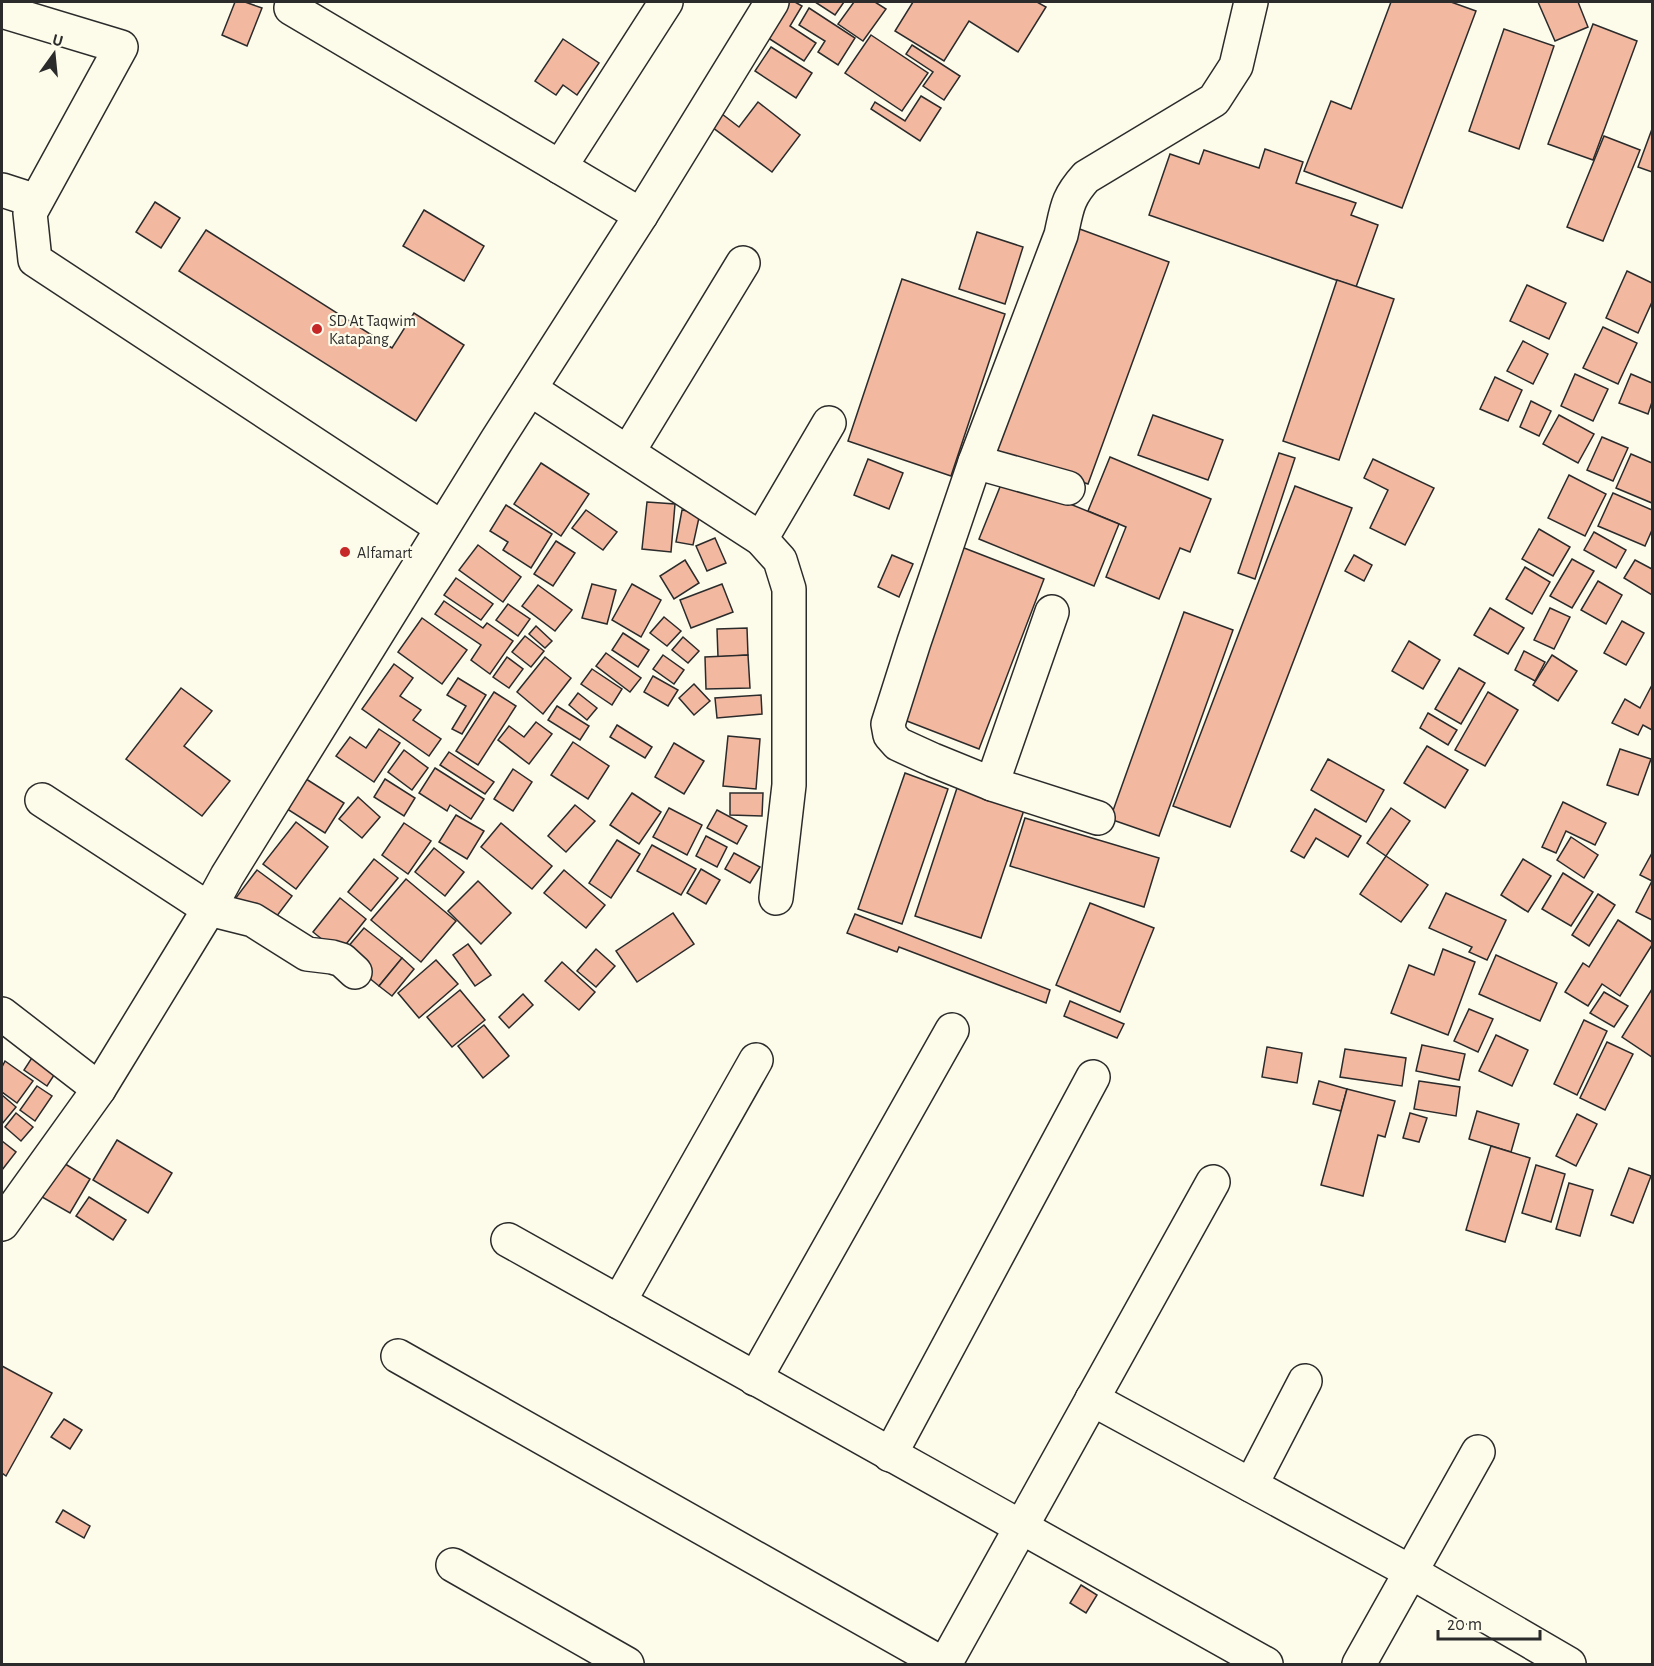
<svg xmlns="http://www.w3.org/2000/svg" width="1654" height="1666" viewBox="0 0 1654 1666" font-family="'Alegreya Sans',sans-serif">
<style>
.building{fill:#f2b8a0;stroke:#2b2b2b;stroke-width:1.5}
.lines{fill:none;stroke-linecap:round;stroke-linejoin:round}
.minor-casing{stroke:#2b2b2b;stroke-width:36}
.minor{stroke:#fdfbea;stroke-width:33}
.poi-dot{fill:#c62828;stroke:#fdfbea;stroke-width:2}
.labels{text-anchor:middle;stroke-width:4.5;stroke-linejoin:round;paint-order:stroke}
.poi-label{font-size:16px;fill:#2b2b2b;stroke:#fdfbea;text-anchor:start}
</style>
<rect width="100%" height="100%" fill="#fdfbea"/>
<g class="building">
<polygon points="235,2 245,2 262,8 247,46 222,35"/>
<polygon points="784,2 795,2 802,6 790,26 816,43 804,61 762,34"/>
<polygon points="815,2 844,2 835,15"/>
<polygon points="854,2 875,2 886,9 863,41 838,24"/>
<polygon points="913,2 1037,2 1046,7 1018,52 969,21 944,61 895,31"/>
<polygon points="1391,2 1451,2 1476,11 1402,208 1304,171 1331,101 1351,109"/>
<polygon points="1538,2 1578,2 1588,27 1555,41"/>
<polygon points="809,8 855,38 838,65 818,52 825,41 799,25"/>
<polygon points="1593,24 1637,41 1593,160 1548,144"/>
<polygon points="1504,29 1554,46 1519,149 1469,131"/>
<polygon points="871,35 928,73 902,111 845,73"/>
<polygon points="563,39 599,63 577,95 563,85 556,95 535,81"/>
<polygon points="912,45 960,76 944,100 923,86 933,72 906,54"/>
<polygon points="771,47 812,73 796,98 755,71"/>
<polygon points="921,96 941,108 920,141 871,109 875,102 905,121"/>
<polygon points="758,102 800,135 772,172 712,127 722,114 739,127"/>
<polygon points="1652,129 1652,172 1638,167"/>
<polygon points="1604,136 1640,150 1603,241 1567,227"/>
<polygon points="1265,149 1303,162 1296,183 1356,203 1351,215 1378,225 1356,287 1149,215 1170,154 1199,164 1204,150 1259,168"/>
<polygon points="155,202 180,218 161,248 136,232"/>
<polygon points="424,210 484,246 464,281 403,246"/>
<polygon points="1077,228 1169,262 1088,484 995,451"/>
<polygon points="206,230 392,348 414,313 464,345 416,421 179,271"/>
<polygon points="977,232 1023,247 1005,304 959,289"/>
<polygon points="1627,271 1652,283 1652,302 1638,333 1606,318"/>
<polygon points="902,279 1005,314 951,476 848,441"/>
<polygon points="1337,280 1394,299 1339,460 1283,441"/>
<polygon points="1527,285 1566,303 1549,339 1510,321"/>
<polygon points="1603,327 1637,343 1618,384 1583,368"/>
<polygon points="1523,341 1548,354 1533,384 1507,371"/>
<polygon points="1575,374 1608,389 1593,421 1561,406"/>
<polygon points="1631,374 1652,383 1652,402 1648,414 1619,403"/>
<polygon points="1495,377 1522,390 1508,421 1480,409"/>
<polygon points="1531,401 1551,411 1539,436 1520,427"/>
<polygon points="1153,415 1223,440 1208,480 1138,455"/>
<polygon points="1559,415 1594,434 1578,463 1543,444"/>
<polygon points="1602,437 1628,448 1613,481 1587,470"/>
<polygon points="1279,453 1295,458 1255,579 1238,573"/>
<polygon points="1631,454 1652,463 1652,503 1616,488"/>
<polygon points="1110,457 1211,499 1190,552 1180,548 1159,599 1106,577 1126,527 1088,511"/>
<polygon points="868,459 903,473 889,509 854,495"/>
<polygon points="1373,459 1434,488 1405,545 1370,528 1388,490 1364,478"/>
<polygon points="541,463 589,494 561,536 514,504"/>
<polygon points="1569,475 1606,494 1585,536 1548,518"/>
<polygon points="1004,477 1119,524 1094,586 979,539"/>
<polygon points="1295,486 1352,508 1230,827 1173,806"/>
<polygon points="1613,493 1652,510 1652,530 1645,546 1598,526"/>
<polygon points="647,502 675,504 671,552 642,549"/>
<polygon points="506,505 552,534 531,568 503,550 508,542 490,531"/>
<polygon points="586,510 617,532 603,550 572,528"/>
<polygon points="682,510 700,513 693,545 676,542"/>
<polygon points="1539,529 1570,547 1553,576 1522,559"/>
<polygon points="1594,532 1626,550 1616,568 1584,550"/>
<polygon points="715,538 726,563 707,571 696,546"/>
<polygon points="556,541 575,553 553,586 534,574"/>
<polygon points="478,545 521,577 503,602 459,570"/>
<polygon points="959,546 1044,579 979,749 894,716"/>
<polygon points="892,555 913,564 899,597 878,587"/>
<polygon points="1354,555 1372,565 1364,581 1345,571"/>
<polygon points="1572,559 1594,571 1572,608 1550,596"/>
<polygon points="685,560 699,583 674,599 660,576"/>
<polygon points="1635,560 1652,569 1652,595 1624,578"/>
<polygon points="1525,567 1550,582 1532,614 1506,599"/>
<polygon points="456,578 493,604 481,620 444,595"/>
<polygon points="1598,581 1622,595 1606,624 1581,610"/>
<polygon points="592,584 616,590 607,624 582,618"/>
<polygon points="632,584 661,600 641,637 612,620"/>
<polygon points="722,584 733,612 691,628 680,600"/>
<polygon points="538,585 572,610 555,631 522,606"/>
<polygon points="444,601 483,628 487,623 513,641 490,674 471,660 481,645 435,614"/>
<polygon points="508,604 530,619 518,636 496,620"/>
<polygon points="1490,608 1524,628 1508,654 1474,635"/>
<polygon points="1550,608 1570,617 1554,649 1534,640"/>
<polygon points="1184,612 1233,630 1159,836 1110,819"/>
<polygon points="664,617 681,631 667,646 650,633"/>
<polygon points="422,618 467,650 442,684 398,652"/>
<polygon points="1622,621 1644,633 1626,665 1604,653"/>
<polygon points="536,626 552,641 545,648 529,634"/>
<polygon points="747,628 748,655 718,657 717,629"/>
<polygon points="623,633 649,650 638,667 612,650"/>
<polygon points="525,636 544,651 531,667 512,652"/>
<polygon points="683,637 699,651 688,663 672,650"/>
<polygon points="1409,641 1440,660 1423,689 1392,671"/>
<polygon points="1524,651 1545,662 1535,681 1515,670"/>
<polygon points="606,653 641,678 630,692 596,666"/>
<polygon points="663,655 684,670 674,684 653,669"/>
<polygon points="748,655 750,688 706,689 705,657"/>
<polygon points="1552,655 1577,671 1558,701 1533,685"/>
<polygon points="507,657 523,669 509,688 493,677"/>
<polygon points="545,657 571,678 543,714 517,692"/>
<polygon points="394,664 413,678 400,696 421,710 413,720 441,739 429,756 362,709"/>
<polygon points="1459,668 1485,683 1461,724 1435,709"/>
<polygon points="592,669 622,689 612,705 581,684"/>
<polygon points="653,676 678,690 668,706 644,692"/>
<polygon points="458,678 486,695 462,734 452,729 466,706 447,695"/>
<polygon points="694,684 710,701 694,715 679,698"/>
<polygon points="1652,685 1652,730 1643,725 1638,735 1612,723 1625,699 1640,708"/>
<polygon points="181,688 212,711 184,746 230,781 202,816 126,759"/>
<polygon points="494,692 516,706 478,765 456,751"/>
<polygon points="1488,692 1518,710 1485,766 1455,750"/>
<polygon points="578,693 597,708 587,720 569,705"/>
<polygon points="761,695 762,714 717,718 715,698"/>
<polygon points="557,706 589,726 580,740 548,720"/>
<polygon points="1428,713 1457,730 1448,745 1420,728"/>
<polygon points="536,722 552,734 529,764 498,740 509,726 524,737"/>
<polygon points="617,725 652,747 645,758 610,737"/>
<polygon points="379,729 400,743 374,782 336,756 350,737 366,748"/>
<polygon points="728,736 760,739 756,789 723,786"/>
<polygon points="573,742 609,766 588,799 551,775"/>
<polygon points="674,743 704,761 684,794 655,777"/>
<polygon points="1427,746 1468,770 1445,808 1404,783"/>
<polygon points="1620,749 1651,759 1638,795 1607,785"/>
<polygon points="404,750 428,768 412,790 388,772"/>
<polygon points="449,752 494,782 485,794 440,765"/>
<polygon points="1328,759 1384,790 1366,822 1311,790"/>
<polygon points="435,768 484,799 471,819 450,805 447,811 419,793"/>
<polygon points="513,769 532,782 513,811 494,799"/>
<polygon points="905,773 948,789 902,924 858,909"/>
<polygon points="303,777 344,803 325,833 284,807"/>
<polygon points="385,779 415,798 404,816 374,797"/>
<polygon points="957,788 1024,810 981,938 915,916"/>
<polygon points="632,793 661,812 639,844 610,825"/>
<polygon points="730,793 763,793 762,816 730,815"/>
<polygon points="358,797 380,817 362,838 339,819"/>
<polygon points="1563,802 1606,823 1595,845 1566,831 1556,853 1542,847"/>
<polygon points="575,805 595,821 566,852 548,836"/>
<polygon points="669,808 702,825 687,855 653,837"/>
<polygon points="1391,808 1410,821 1386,856 1367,843"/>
<polygon points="1315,809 1361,836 1348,857 1316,838 1304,858 1291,851"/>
<polygon points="717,810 747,826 737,844 707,828"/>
<polygon points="456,815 484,831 467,859 439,842"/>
<polygon points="1025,818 1159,858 1144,907 1010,866"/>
<polygon points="296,822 328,847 296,889 263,864"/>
<polygon points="404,823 431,841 408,874 382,855"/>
<polygon points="501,823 552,866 532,889 481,847"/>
<polygon points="706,836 727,847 717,867 696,856"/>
<polygon points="1571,837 1598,855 1584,878 1557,860"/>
<polygon points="617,840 640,854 611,898 589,883"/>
<polygon points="652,845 696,869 681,895 637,871"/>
<polygon points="434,848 464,872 445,896 415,872"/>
<polygon points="734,853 760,867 750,883 725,869"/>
<polygon points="1652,853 1652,881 1640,875"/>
<polygon points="1386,856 1428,885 1401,922 1360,894"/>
<polygon points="374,859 398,878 371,911 348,892"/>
<polygon points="1523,859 1551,876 1528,912 1501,895"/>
<polygon points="701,869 720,880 706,904 687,893"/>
<polygon points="257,870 292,896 270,925 235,899"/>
<polygon points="564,870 605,905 586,928 544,893"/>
<polygon points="1563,873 1593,892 1571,926 1542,909"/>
<polygon points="406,879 456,921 421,962 371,920"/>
<polygon points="478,881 511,913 481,944 448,911"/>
<polygon points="1652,881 1652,920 1636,912"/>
<polygon points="1446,893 1506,920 1487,960 1469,952 1472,947 1429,928"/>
<polygon points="1598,894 1615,905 1589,946 1572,935"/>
<polygon points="340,898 366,919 339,953 313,932"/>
<polygon points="1090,903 1154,928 1120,1012 1056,985"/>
<polygon points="673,913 694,944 637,982 616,951"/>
<polygon points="855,914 1050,990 1046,1003 899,947 897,952 847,933"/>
<polygon points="1618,920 1652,942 1652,945 1620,996 1602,984 1588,1006 1565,992 1583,963 1589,967"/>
<polygon points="364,928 402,958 379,986 341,955"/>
<polygon points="468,944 491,975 475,986 453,955"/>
<polygon points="596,949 615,966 596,987 577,971"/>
<polygon points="1443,949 1475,962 1448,1035 1391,1013 1409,965 1434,975"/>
<polygon points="1496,955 1557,983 1540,1021 1479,994"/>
<polygon points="402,958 414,969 392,996 379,986"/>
<polygon points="436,960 458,984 419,1018 398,993"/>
<polygon points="562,962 595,992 579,1010 545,981"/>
<polygon points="1652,989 1652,1057 1622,1037"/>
<polygon points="460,990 485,1020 452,1047 427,1017"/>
<polygon points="1604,992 1628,1006 1614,1027 1590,1013"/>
<polygon points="523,994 533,1005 509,1028 499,1017"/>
<polygon points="1070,1001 1124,1024 1117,1038 1064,1016"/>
<polygon points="1469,1009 1493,1019 1478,1052 1454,1041"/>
<polygon points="1584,1020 1607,1031 1577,1095 1554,1084"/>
<polygon points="484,1025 509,1056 483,1078 458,1046"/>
<polygon points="1496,1035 1528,1050 1512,1086 1479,1071"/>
<polygon points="1607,1042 1633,1054 1605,1110 1580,1098"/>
<polygon points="1422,1045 1465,1054 1459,1080 1416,1071"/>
<polygon points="1267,1047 1302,1053 1297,1083 1262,1077"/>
<polygon points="1345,1049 1406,1058 1402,1086 1340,1077"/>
<polygon points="35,1053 58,1069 47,1086 24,1070"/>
<polygon points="5,1061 33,1081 17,1103 2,1092 2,1067"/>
<polygon points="1319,1081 1347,1089 1341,1111 1313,1104"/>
<polygon points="1419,1081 1460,1087 1456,1116 1414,1109"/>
<polygon points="37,1086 52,1096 35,1121 20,1110"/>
<polygon points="1347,1089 1395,1101 1385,1137 1378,1135 1363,1196 1321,1185"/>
<polygon points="2,1095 16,1107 2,1124"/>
<polygon points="1477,1111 1519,1124 1511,1152 1469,1139"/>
<polygon points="16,1113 33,1127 21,1141 5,1127"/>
<polygon points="1410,1113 1427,1118 1419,1142 1403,1138"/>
<polygon points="1577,1114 1597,1124 1576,1166 1556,1156"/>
<polygon points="117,1140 172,1173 148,1213 93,1180"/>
<polygon points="2,1141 16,1152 2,1170"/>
<polygon points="1491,1146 1530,1158 1505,1242 1466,1230"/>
<polygon points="62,1162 90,1179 70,1213 42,1197"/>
<polygon points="1536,1165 1565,1174 1551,1222 1522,1213"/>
<polygon points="1629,1168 1651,1176 1633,1223 1611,1215"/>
<polygon points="1569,1183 1593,1190 1580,1236 1556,1229"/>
<polygon points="89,1197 126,1220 113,1240 76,1216"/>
<polygon points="2,1366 52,1393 6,1476 2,1473"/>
<polygon points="64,1419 82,1430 70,1449 51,1437"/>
<polygon points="63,1510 90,1526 84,1538 56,1522"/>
<polygon points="1081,1585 1097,1595 1086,1613 1070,1603"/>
</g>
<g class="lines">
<defs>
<g id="minor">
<polyline points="291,8 641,215"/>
<polyline points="2,11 121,47 30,213 35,260 442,528"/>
<polyline points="560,167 666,2"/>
<polyline points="2,190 36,201"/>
<polyline points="530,389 761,539 780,560 789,589 789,785 776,898"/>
<polyline points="628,452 743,263"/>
<polyline points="975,462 1068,488"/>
<polyline points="761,539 829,423"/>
<polyline points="992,784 1052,612"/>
<polyline points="42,800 209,909 253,920 307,954 332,957 342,960 355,972"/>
<path d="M1098 818 992 784 933 760 898 744 890 735 888 724 914 642 975 462 1061 235C1067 208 1067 198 1086 177L1214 100 1236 66 1251 2"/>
<polyline points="2,1014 99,1089"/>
<polyline points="2,1224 99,1089 209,909 227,876 497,440 641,215 772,2"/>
<polyline points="508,1240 1266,1664"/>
<polyline points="619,1302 756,1060"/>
<polyline points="398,1356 943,1664"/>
<polyline points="755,1379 952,1030"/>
<polyline points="1092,1399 1411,1572 1569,1664"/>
<polyline points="890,1455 1093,1077"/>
<polyline points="1251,1485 1305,1381"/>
<polyline points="453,1565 627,1664"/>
<polyline points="945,1664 1213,1182"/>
<polyline points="1359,1664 1478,1452"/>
</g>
</defs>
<use href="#minor" class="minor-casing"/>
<use href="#minor" class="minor"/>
</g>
<g class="poi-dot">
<circle cx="317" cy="329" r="6"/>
<circle cx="345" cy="552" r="6"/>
</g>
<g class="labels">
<g class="poi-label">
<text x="329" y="326">SD At Taqwim<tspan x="329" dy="18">Katapang</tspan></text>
<text x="357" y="558">Alfamart</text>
</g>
</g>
<rect width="1654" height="1666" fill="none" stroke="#2b2b2b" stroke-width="6"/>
<g transform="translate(54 54) rotate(15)" stroke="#fdfbea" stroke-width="4.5" paint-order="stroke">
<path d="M0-4.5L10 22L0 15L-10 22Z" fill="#2b2b2b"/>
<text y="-9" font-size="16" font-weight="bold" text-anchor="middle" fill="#2b2b2b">U</text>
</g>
<path d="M1438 1630v9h102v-9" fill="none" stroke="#2b2b2b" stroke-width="3"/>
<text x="1447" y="1630" font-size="18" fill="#2b2b2b" stroke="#fdfbea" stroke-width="4.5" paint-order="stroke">20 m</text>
</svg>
